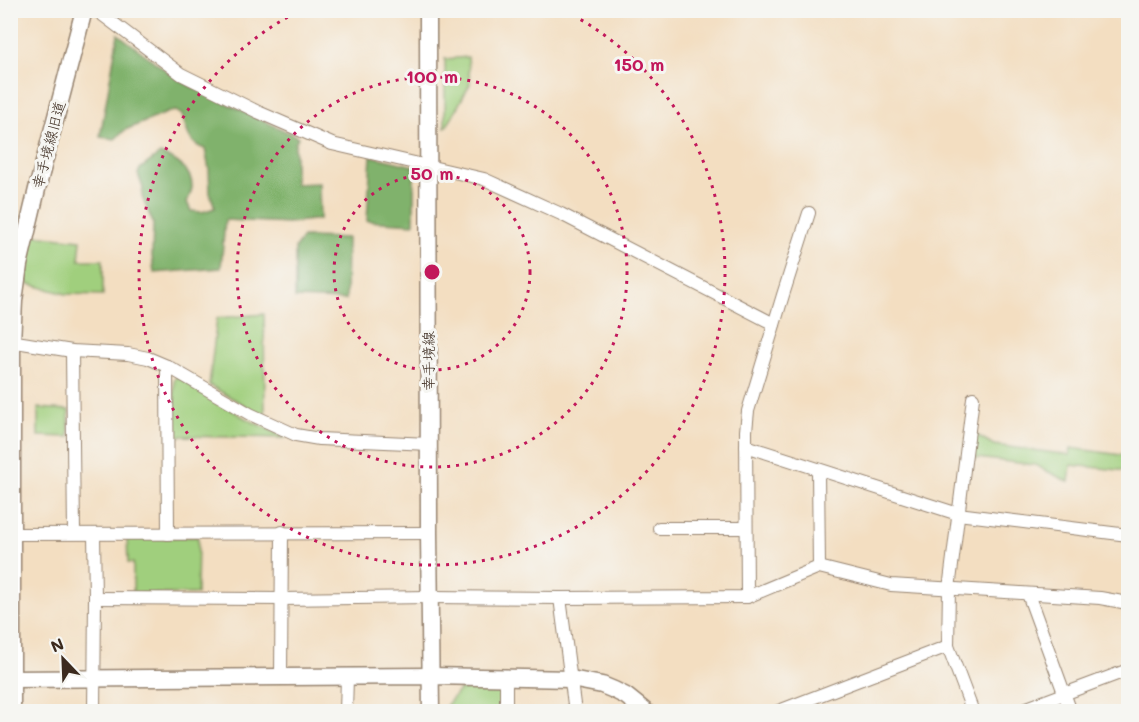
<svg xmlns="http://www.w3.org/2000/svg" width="1139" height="722" viewBox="0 0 1139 722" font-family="Mali,'Klee One',sans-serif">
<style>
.green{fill:#a0cf7d;stroke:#6e7c4e;stroke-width:1.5}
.forest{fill:#80b26c;stroke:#5e6e45;stroke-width:1.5}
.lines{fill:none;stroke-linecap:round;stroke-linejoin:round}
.street-casing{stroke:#978470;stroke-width:14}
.secondary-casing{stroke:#978470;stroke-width:19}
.street{stroke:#fff;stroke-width:12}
.secondary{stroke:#fff;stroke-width:16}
.ring{fill:none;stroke:#c2185b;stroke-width:3;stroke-dasharray:3 6}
.labels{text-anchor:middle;stroke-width:6;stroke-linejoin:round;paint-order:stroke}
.street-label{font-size:15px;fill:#3b2a1e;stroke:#f6f6f2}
.centre{fill:#c2185b;stroke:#f6f6f2;stroke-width:3}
.ring-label{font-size:18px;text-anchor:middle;font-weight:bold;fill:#c2185b;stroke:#f6f6f2;stroke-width:6;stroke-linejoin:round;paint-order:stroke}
</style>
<rect width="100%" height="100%" fill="#f6f6f2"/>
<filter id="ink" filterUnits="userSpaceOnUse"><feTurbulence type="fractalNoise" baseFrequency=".0167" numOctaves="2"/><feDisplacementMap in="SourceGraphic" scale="12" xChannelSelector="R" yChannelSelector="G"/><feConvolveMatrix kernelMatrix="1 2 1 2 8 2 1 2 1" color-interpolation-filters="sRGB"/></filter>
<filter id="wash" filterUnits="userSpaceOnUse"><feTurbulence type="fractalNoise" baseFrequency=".008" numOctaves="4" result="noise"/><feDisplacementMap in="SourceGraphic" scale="24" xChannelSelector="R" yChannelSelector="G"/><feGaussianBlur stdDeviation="1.35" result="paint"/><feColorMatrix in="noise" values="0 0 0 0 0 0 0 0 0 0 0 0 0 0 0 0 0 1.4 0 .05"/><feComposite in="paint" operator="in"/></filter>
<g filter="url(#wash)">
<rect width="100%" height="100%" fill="#f3dec1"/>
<g class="green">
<polygon points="468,57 470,84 447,126 445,127 445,59"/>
<polygon points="33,235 81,240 79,260 103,260 103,295 66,294 25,283"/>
<polygon points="264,314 265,412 262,415 209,385 217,318"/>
<polygon points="177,376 245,418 286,438 175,436 174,380"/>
<polygon points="38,408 69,410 69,437 38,436"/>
<polygon points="973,433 994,445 1070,455 1071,448 1128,456 1128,471 1071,465 1069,482 1035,465 969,457"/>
<polygon points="198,537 197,594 133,594 133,563 128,563 127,538"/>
<polygon points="460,689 496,690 502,694 502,711 446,711 446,706"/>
</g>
<g class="forest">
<path d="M118 34 172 75 190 86 298 137 295 144V184L319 183 320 219 288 223 225 220 221 268 154 273 152 256 153 223 142 197 143 188 138 174 140 169 160 154C175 159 193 170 192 188 191 192 189 198 187 202L191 211 202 212 215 208 210 193 209 169 205 149C188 144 187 130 182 115L176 111 169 112 125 130 115 139 100 137Z"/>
<polygon points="371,156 414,166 414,224 367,221"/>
<polygon points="303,237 347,238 346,300 295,298 295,248"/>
</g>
</g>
<g filter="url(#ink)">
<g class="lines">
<defs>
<g id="street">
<polyline points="96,10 181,74 258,112 332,144 484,179 561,214 774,324"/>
<polyline points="10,341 72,351 128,354 148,358 167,366 250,414 296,435 319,439 429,444"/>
<polyline points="72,351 74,533"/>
<polyline points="167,366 168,534"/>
<polyline points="973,398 949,589 948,646 973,712"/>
<polyline points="746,446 958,514 1128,535"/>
<polyline points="818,470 819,567"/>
<polyline points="659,528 746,528"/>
<polyline points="10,534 429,533"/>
<polyline points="94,534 95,598 94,712"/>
<polyline points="1028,594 1071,712"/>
<polyline points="747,597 746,431 748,411 783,295 809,213"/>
<polyline points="95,598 282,599 430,597 560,598 747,597 819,567 891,585 1100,598 1128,603"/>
<polyline points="560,598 575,712"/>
<polyline points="281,677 282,532"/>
<polyline points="346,712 347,677"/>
<polyline points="506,712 506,678"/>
<polyline points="776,712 948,646"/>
<polyline points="1016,712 1128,670"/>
</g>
<g id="secondary">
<polyline points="428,10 429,533 431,712"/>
<polyline points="10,679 431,676 571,679 602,685 614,690 626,696 646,712"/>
<polyline points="12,712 12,342 14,301 19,265 37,189 84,10"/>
</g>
</defs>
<use href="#street" class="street-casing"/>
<use href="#secondary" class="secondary-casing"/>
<use href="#street" class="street"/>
<use href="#secondary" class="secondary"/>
</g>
</g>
<g class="ring">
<circle cx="432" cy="272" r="98"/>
<circle cx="432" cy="272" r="195"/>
<path d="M565 11A293 293 0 1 1 299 11"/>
</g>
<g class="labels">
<g class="street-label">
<text transform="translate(49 145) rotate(-75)" y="5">幸手境線旧道</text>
<text transform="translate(429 361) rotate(-90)" y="5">幸手境線</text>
</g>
</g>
<circle cx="432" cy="272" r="9" class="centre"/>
<g class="ring-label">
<text x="639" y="71">150 m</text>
<text x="432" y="83">100 m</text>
<text x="432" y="180">50 m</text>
</g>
<rect width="1139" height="722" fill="none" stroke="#f6f6f2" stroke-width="36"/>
<g transform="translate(63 659) rotate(337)" stroke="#f6f6f2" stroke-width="4.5" paint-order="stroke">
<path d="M0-4.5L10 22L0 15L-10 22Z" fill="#3b2a1e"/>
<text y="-9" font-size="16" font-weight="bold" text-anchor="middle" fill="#3b2a1e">N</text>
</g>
</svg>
